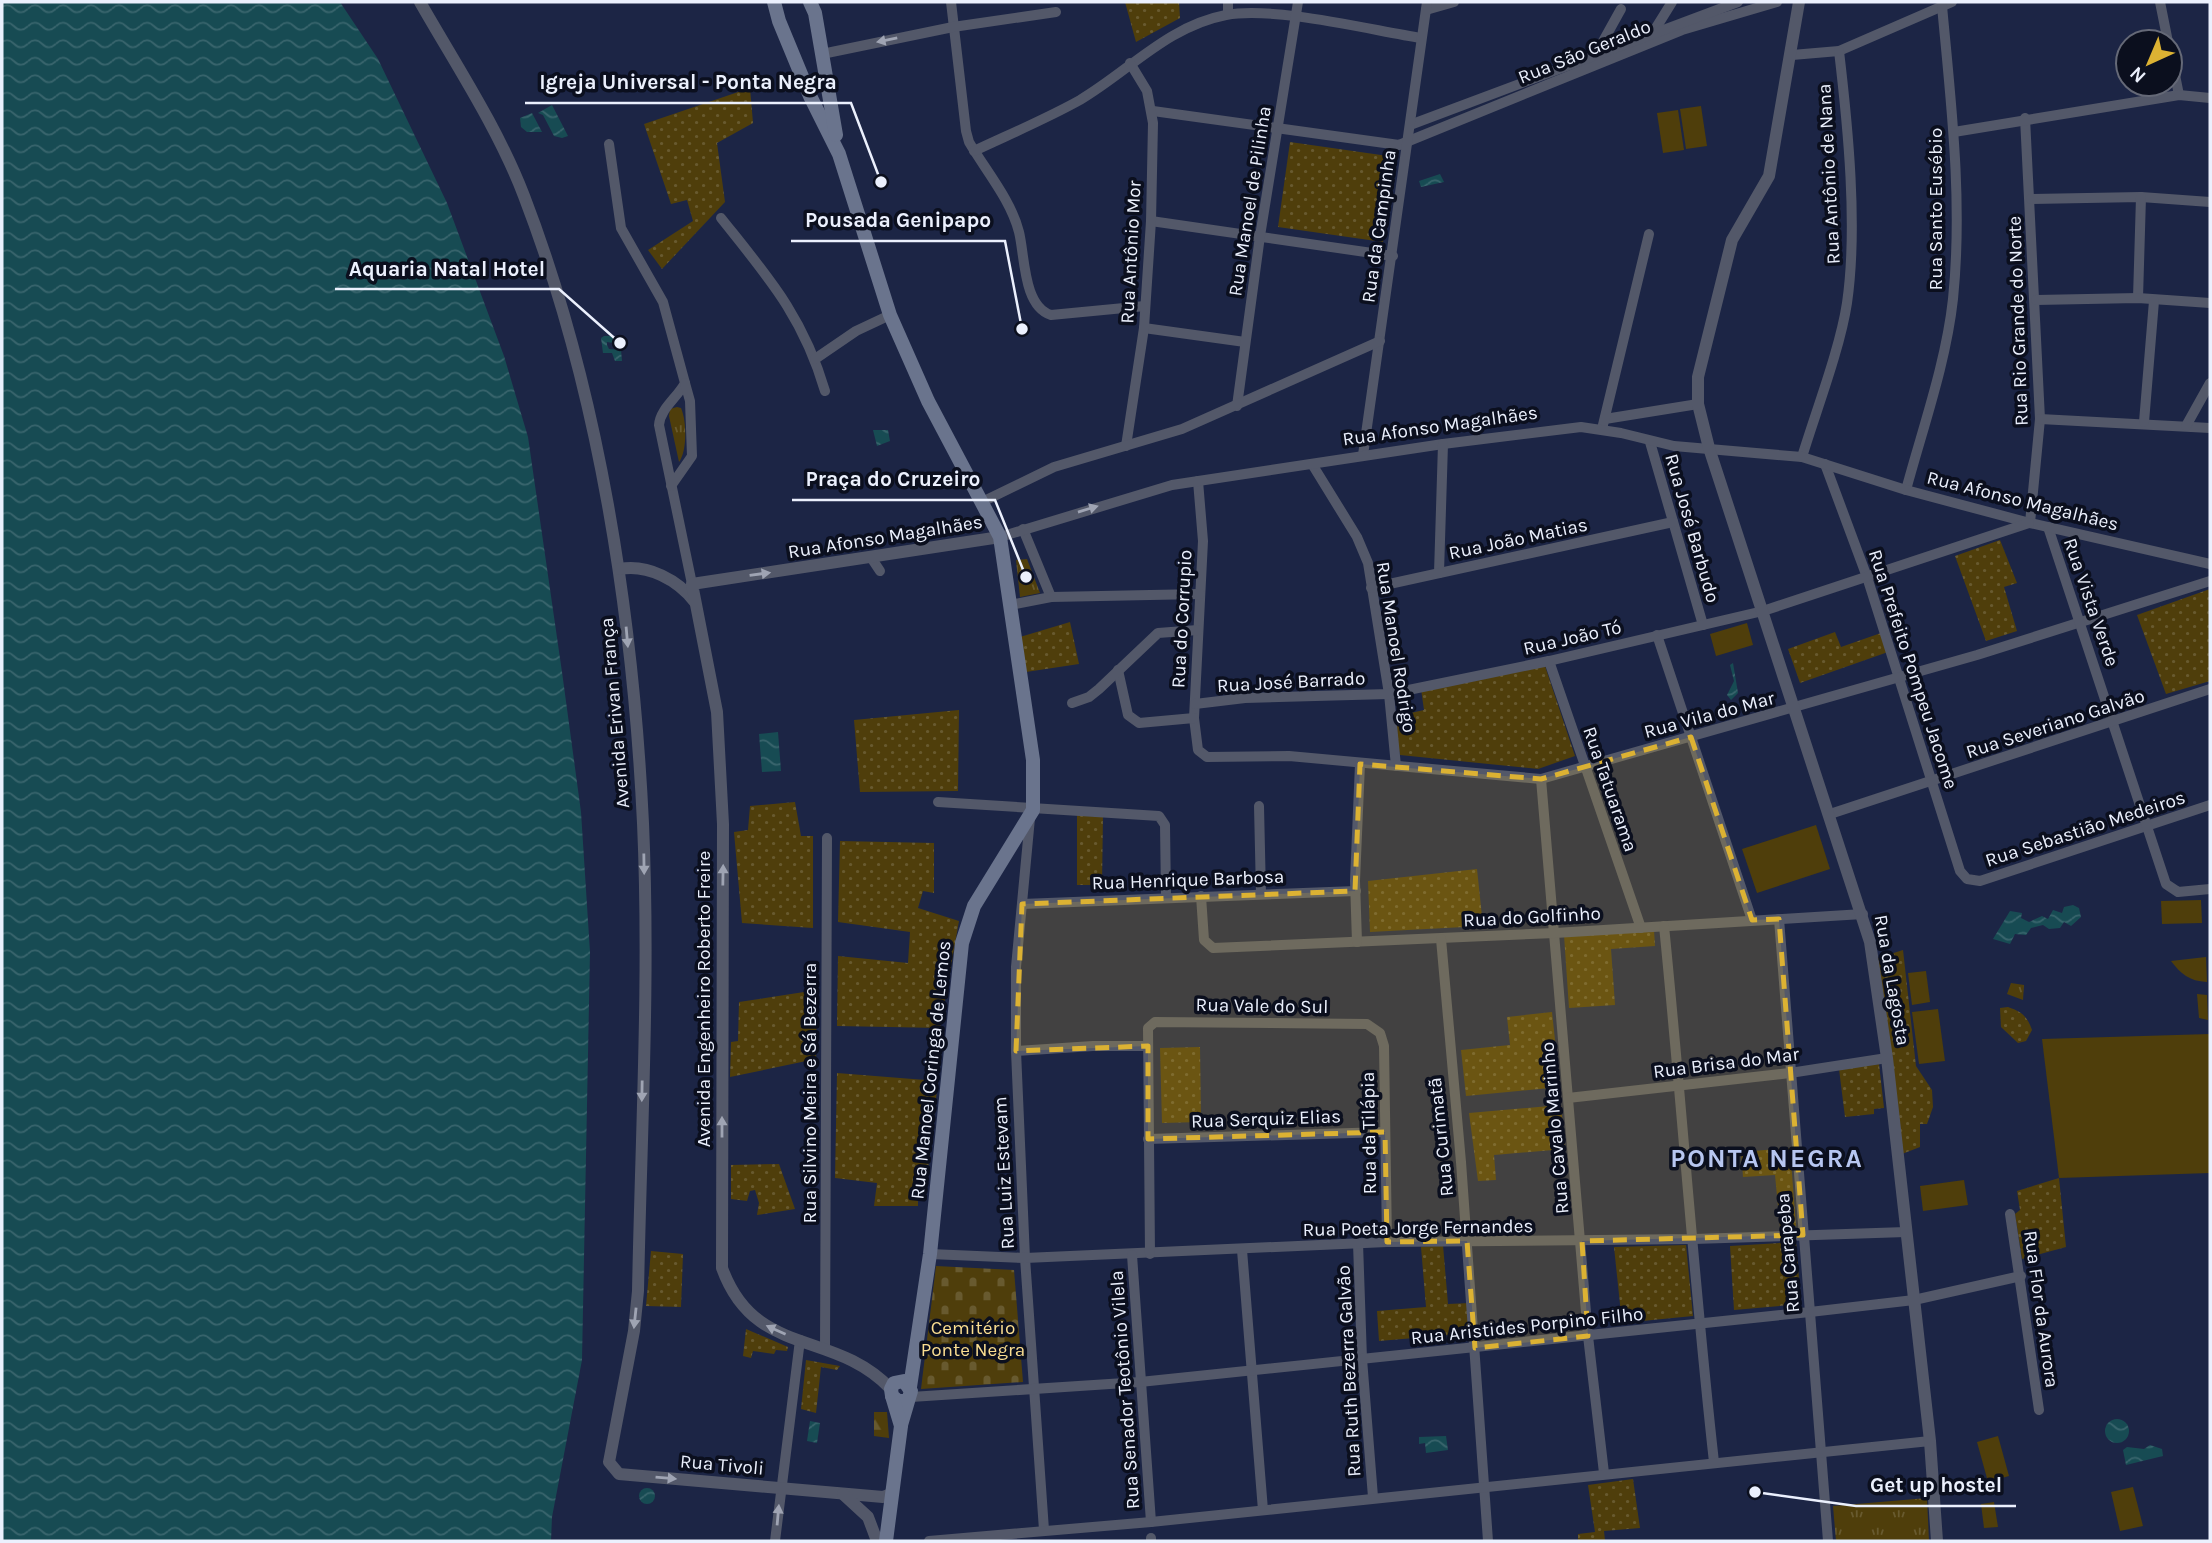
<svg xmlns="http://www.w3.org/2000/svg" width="2212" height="1543" viewBox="0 0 2212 1543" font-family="Karla,sans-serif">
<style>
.grass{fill:url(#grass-dots)}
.forest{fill:url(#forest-firs)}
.cemetery{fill:url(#cemetery-stones)}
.park{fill:url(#park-tufts)}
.pitch{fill:#4f3e0b}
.water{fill:url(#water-waves)}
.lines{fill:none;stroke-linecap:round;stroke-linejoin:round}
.minor{stroke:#535869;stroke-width:10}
.tertiary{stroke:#535869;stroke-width:12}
.secondary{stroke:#6a748d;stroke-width:14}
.oneway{fill:#9fa4b3}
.marked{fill:#dcb233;fill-opacity:0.2;stroke:#dcb233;stroke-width:5;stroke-dasharray:14 9;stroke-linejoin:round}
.labels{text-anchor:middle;stroke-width:7;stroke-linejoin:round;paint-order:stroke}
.street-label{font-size:19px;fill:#ebf0fd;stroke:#0b0f1e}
.park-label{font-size:19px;fill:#fbde91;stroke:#0b0f1e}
.district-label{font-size:26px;font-weight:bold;letter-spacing:2px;fill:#b7c6f0;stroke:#0b0f1e}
.leader{fill:none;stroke:#ebf0fd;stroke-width:2.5}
.callout-dot{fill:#ebf0fd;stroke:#0b0f1e;stroke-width:2.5}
.callout-label{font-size:21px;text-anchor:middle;font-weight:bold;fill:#ebf0fd;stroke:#0b0f1e;stroke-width:7;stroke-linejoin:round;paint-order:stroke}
</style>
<defs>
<pattern id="grass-dots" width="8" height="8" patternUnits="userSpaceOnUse" patternTransform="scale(1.75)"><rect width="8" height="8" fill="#4f3e0b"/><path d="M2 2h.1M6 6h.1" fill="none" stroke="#685a2f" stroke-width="1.8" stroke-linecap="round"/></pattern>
<pattern id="forest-firs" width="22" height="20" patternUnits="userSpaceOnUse" patternTransform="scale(1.75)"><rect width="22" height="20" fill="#4f3e0b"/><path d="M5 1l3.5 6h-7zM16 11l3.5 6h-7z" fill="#685a2f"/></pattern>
<pattern id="cemetery-stones" width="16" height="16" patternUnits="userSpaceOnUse" patternTransform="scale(1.75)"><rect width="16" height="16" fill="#4f3e0b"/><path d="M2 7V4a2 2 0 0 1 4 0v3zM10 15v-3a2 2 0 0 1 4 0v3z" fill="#685a2f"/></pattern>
<pattern id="park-tufts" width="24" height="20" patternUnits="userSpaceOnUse" patternTransform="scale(1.75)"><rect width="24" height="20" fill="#4f3e0b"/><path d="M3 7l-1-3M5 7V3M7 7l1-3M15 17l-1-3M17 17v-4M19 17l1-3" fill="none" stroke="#685a2f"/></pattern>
<pattern id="water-waves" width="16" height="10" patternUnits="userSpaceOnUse" patternTransform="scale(1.75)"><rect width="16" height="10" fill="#174b53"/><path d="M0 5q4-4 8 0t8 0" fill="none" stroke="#39656d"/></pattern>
</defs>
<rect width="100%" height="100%" fill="#1c2545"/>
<g class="grass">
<polygon points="1125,2 1179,2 1180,18 1136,42"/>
<polygon points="750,88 753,123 717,143 725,202 662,269 648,250 693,221 687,200 671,204 644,124"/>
<polygon points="1290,142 1395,157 1383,242 1278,227"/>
<polygon points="2000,540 2017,583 2004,587 2017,631 1986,641 1955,556"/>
<polygon points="2210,589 2210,681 2166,694 2137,615"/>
<polygon points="1070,622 1079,664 1026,672 1020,637"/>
<polygon points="1835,632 1841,647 1881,633 1888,652 1800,683 1788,649"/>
<polygon points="1545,666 1575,756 1538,769 1400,755 1393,717 1424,710 1421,689"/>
<polygon points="959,710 958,791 860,792 854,720"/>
<polygon points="795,802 801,836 813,836 813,928 742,923 734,832 748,830 750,806"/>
<polygon points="1077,815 1103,815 1102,885 1077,885"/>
<polygon points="840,841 934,843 934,893 923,891 918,908 959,921 940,1028 837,1026 838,956 908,963 910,932 838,922"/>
<polygon points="1477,869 1483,926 1370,932 1368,881"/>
<polygon points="1654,930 1655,946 1611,949 1615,1005 1569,1008 1564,935"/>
<polygon points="1903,950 1916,1066 1932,1090 1933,1107 1927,1124 1920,1124 1920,1147 1902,1154 1878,958"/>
<polygon points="817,990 816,1059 730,1077 731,1042 738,1041 739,1002"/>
<path d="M2008 1007C2022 1012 2027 1016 2032 1030L2026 1041 2018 1043 2001 1027 2000 1008Z"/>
<polygon points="1552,1012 1560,1087 1466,1096 1461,1050 1510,1045 1507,1017"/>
<polygon points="1200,1047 1201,1122 1162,1123 1160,1048"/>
<polygon points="1879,1064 1884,1108 1874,1109 1874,1114 1845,1117 1839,1069"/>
<polygon points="837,1073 938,1081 926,1186 918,1185 918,1206 874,1206 877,1183 835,1178"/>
<polygon points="1561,1105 1565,1149 1494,1155 1496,1180 1478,1181 1469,1113"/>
<polygon points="1790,1148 1796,1226 1780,1227 1775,1175 1743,1177 1741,1152"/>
<polygon points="779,1164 795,1209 757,1215 759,1203 755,1190 750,1191 747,1201 731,1199 731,1165"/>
<polygon points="2059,1178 2066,1247 2022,1259 2015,1214 2020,1210 2017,1191"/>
<polygon points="1796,1242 1801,1304 1734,1310 1730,1246"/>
<polygon points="1443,1245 1448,1304 1470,1303 1473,1333 1379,1341 1377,1311 1426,1307 1421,1247"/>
<polygon points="1686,1245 1693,1316 1622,1323 1614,1247"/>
<polygon points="651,1251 683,1254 681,1307 646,1306"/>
<polygon points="746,1329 788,1347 787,1351 776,1350 774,1354 753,1351 751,1358 743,1356"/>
<polygon points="806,1360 840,1366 837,1370 821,1367 816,1413 801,1409"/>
<polygon points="1633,1479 1640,1528 1604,1531 1605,1541 1578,1541 1578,1534 1595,1532 1588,1485"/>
</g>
<polygon class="forest" points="874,1412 887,1412 889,1438 874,1436"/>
<polygon class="cemetery" points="936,1266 1014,1270 1023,1382 921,1389"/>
<g class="park">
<path d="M677 407 681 408C687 422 687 451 679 462L669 416 670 409Z"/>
<polygon points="1027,559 1040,593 1020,597 1016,560"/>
<path d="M2206 957 2207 982C2189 981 2181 974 2171 961Z"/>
<polygon points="2011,983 2024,985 2023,1000 2007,994"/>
<polygon points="1927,1498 1929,1541 1836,1541 1833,1506"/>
</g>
<g class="pitch">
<polygon points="1701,106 1707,146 1686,149 1680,109"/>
<polygon points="1678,110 1684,150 1663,153 1657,113"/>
<polygon points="1747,623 1753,645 1716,656 1710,634"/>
<polygon points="1816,825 1830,869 1757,893 1742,849"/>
<polygon points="2201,900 2202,923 2162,924 2161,901"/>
<polygon points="1926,971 1930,1002 1912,1005 1908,973"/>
<polygon points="2197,994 2207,995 2208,1020 2199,1018"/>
<polygon points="1938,1009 1945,1061 1919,1064 1912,1012"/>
<polygon points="2210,1034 2210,1173 2059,1178 2042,1039"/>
<polygon points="1964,1180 1968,1205 1923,1211 1920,1186"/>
<polygon points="1998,1436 2009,1476 1988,1482 1977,1442"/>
<polygon points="2133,1487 2143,1526 2120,1531 2111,1492"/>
<polygon points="1994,1502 1998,1527 1984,1528 1981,1504"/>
</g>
<g class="water">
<polygon points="2,2 340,2 378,59 447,203 504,356 528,437 562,672 581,812 590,952 582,1360 552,1517 551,1541 2,1541"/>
<polygon points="552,105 568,136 562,138 554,136 543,115 538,113"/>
<polygon points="532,113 542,132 527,132 521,127 520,118"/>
<polygon points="1440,174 1444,182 1421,187 1419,181"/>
<polygon points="604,336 613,336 613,343 607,342 607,345 609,349 621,350 622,361 615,361 612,353 603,353 601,338"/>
<polygon points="873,430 888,430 890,441 877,446"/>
<polygon points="1733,663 1738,693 1731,700 1727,695 1734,681 1730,665"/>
<polygon points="778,732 781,771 762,772 759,734"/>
<polygon points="2073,905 2079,908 2081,917 2071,926 2064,922 2060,928 2049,929 2043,925 2031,928 2026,935 2015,934 2010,944 1993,939 2010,911 2022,913 2021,918 2029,922 2042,916 2048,919 2053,910 2062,913 2064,907"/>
<circle cx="2117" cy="1431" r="12"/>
<polygon points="810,1421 820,1423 817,1443 807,1441"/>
<polygon points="1446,1436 1448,1450 1426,1453 1425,1443 1419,1444 1419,1437"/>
<polygon points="2150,1445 2162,1449 2163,1456 2126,1465 2123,1450 2127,1447 2144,1449"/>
<circle cx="647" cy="1496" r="8"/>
</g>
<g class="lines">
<g class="minor">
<path d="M951 2 966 131 969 142C986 171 1011 200 1019 232 1025 256 1023 306 1051 315L1145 306"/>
<polyline points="2160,2 2168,42"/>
<polyline points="1426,10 1454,2"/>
<polyline points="1228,14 1228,2"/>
<polyline points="1654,31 1672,2"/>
<polyline points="2170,50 2179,95"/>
<polyline points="822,54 953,27 1056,12"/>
<polyline points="1596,54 1621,9"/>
<polyline points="1792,55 1839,51 1952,2"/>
<polyline points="1153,111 1399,145 1682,30 1777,2"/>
<polyline points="2025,118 2040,419 2030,523"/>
<polyline points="1410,125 1738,2"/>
<polyline points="1954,132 2179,95 2210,98"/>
<path d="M609 144 621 228 663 302 685 383C677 398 660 409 659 425L692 584"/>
<path d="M974 151C1010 134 1046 119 1080 100 1129 71 1168 26 1226 15 1275 6 1370 30 1421 38"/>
<polyline points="2031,199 2141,197 2210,202"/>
<path d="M721 218C768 277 803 316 825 391"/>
<polyline points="1151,221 1393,256"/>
<polyline points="2138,298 2141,197"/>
<polyline points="2036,300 2138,298 2210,303"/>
<polyline points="1144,328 1245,342"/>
<polyline points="815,359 856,331 890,315"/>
<polyline points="1237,406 1260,236 1298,2"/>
<polyline points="1605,419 1698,404"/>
<polyline points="2040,419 2210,428"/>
<polyline points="2144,422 2154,301"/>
<polyline points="2186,426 2210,383"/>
<polyline points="1602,429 1649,234"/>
<polyline points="1650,442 1703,625"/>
<polyline points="1126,446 1144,328 1151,221 1153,123 1147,91 1130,63"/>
<polyline points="1363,455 1427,2"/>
<path d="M1802 457C1816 411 1840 349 1847 303 1858 227 1848 127 1839 51"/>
<polyline points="1312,464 1357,537 1368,563 1389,694 1396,766"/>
<polyline points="1825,464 1867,577 1960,871 1967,879 1980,881 2210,805"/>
<polyline points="1198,481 1203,541 1194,718 1198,750 1207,757 1289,756 1541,779 1977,655 2210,581"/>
<polyline points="671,486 692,456 690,401 685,383"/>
<path d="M1906 490C1923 427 1946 363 1953 299 1963 201 1951 103 1942 6"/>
<polyline points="982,502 1054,467 1182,429 1380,341"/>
<polyline points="2048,527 2166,884 2178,892 2210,889"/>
<polyline points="1023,529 1051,597"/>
<polyline points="1000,537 1172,485 1443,444 1581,427 1621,433 1674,446 1802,457 1906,490 2030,523 2210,564"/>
<polyline points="872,559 880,571"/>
<polyline points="1439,573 1443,444"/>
<polyline points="1371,588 1673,522"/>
<polyline points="1010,605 1051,597 1200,594"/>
<polyline points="1657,635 1752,920"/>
<polyline points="1549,661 1641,928"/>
<polyline points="1118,670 1128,715 1139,723 1194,718"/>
<polyline points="1072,703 1089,697 1099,689 1158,633 1198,630"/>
<polyline points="1195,704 1245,698 1389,694 1549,661 1763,611 2029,523"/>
<polyline points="1541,779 1588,1336 1604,1473"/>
<polyline points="938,802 1159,816 1165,825 1166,897"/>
<polyline points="1259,806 1261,894"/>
<polyline points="1830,814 2210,689"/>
<polyline points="1030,818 1016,967 1016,1051 1025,1258 1044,1530"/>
<polyline points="1201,896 1204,940 1213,948 1555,933 1863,914"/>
<polyline points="1022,904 1356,891"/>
<polyline points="1779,919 1828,1541"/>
<path d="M1664 926C1682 1105 1694 1284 1714 1462"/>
<polyline points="1441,939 1461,1162 1488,1541"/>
<polyline points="1357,942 1355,881 1360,764"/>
<polyline points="1016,1051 1093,1046 1148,1046"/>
<polyline points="1568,1098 1790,1073 1887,1058"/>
<polyline points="1148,1139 1385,1132"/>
<polyline points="2010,1214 2039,1410"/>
<polyline points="1358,1243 1362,1359 1373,1497"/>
<polyline points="1242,1250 1263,1510"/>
<polyline points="930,1254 1025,1258 1387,1242 1694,1239 1906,1232"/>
<polyline points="1150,1254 1148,1028 1155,1022 1367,1024 1380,1033 1384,1046 1387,1242"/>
<polyline points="1132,1255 1151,1522"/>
<polyline points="825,1349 827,838"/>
<polyline points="911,1397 1140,1382 1810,1312 1914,1300 2021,1276"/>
<polyline points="1151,1538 1151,1541"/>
<polyline points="775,1541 800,1340"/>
<polyline points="929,1541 1151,1522 1930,1441"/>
</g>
<g class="tertiary">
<path d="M420 2C456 65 498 128 524 196 599 391 633 615 643 823 650 979 641 1135 638 1291L634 1331 609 1462 619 1474 883 1497 893 1493"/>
<polyline points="1799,2 1769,176 1732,240 1698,377 1698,404 1709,448 1870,942 1887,1058 1930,1441 1937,1541"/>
<path d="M620 569C648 564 678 580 695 602"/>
<path d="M891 1389C833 1328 755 1359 722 1268L723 824 717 712 692 584 1000 537"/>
<polyline points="843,1494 868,1517 877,1541"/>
</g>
<g class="secondary">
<polyline points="774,2 779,21 810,96 839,154 890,315 928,401 1000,537 1033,760 1033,810 974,906 962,943 930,1254 910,1387"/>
<polyline points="810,2 815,13 836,135"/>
<polyline points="901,1425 911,1391 904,1381 894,1383 891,1389 892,1396 898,1401 907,1401"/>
<polyline points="886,1541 901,1426 892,1396"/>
</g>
</g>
<defs><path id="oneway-solid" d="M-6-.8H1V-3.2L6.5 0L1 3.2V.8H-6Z" transform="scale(1.75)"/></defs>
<g class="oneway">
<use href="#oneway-solid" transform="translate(887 40) rotate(168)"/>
<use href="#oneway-solid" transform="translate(1088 509) rotate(-17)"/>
<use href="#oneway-solid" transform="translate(760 574) rotate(-8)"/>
<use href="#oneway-solid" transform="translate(627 637) rotate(85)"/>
<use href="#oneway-solid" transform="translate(644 864) rotate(89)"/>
<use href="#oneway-solid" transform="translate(723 875) rotate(-89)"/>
<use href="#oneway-solid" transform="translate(642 1091) rotate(91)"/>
<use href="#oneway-solid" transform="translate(722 1127) rotate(-90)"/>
<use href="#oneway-solid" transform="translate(635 1318) rotate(96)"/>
<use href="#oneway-solid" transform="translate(776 1330) rotate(-156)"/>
<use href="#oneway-solid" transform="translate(666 1478) rotate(5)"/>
<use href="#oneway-solid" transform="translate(778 1515) rotate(-85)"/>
</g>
<path class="marked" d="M1691 737 1752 920 1779 919 1803 1235 1582 1241 1588 1336 1475 1348 1467 1241 1387 1242 1385 1132 1148 1139V1046L1016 1051 1022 904 1355 891 1360 764 1541 779Z"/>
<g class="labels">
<g class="street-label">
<text transform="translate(1584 51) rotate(-22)" y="7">Rua São Geraldo</text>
<text transform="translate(1828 174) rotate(-93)" y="7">Rua Antônio de Nana</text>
<text transform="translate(1249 201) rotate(-81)" y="7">Rua Manoel de Pilinha</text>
<text transform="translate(1935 209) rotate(-90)" y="7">Rua Santo Eusébio</text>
<text transform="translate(1378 226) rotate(-82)" y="7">Rua da Campinha</text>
<text transform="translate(1130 252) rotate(-87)" y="7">Rua Antônio Mor</text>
<text transform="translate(2017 321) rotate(-92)" y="7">Rua Rio Grande do Norte</text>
<text transform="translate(1440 425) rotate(-8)" y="7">Rua Afonso Magalhães</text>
<text transform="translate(2023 500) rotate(14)" y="7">Rua Afonso Magalhães</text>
<text transform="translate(1693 528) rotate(74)" y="7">Rua José Barbudo</text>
<text transform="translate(885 536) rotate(-9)" y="7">Rua Afonso Magalhães</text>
<text transform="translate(1518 538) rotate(-12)" y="7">Rua João Matias</text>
<text transform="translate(2092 602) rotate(71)" y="7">Rua Vista Verde</text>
<text transform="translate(1181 619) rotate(-87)" y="7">Rua do Corrupio</text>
<text transform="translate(1572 637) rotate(-13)" y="7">Rua João Tó</text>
<text transform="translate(1397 647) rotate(81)" y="7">Rua Manoel Rodrigo</text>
<text transform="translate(1914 669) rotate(72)" y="7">Rua Prefeito Pompeu Jacome</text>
<text transform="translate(1291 681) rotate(-3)" y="7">Rua José Barrado</text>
<text transform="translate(614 713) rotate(-95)" y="7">Avenida Erivan França</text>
<text transform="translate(1709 714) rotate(-15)" y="7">Rua Vila do Mar</text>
<text transform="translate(2055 723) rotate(-18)" y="7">Rua Severiano Galvão</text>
<text transform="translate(1611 789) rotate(71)" y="7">Rua Tatuarama</text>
<text transform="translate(2085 828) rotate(-18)" y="7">Rua Sebastião Medeiros</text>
<text transform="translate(1188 879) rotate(-2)" y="7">Rua Henrique Barbosa</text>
<text transform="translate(1532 916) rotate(-3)" y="7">Rua do Golfinho</text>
<text transform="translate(1893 980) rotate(80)" y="7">Rua da Lagosta</text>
<text transform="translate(703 999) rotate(-90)" y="7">Avenida Engenheiro Roberto Freire</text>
<text transform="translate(1262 1005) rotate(1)" y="7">Rua Vale do Sul</text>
<text transform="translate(1726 1062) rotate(-7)" y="7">Rua Brisa do Mar</text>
<text transform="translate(930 1070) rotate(-84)" y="7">Rua Manoel Coringa de Lemos</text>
<text transform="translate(809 1093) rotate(-90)" y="7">Rua Silvino Meira e Sá Bezerra</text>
<text transform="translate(1266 1118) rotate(-2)" y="7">Rua Serquiz Elias</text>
<text transform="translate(1554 1128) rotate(-95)" y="7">Rua Cavalo Marinho</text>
<text transform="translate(1368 1133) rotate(-91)" y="7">Rua da Tilápia</text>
<text transform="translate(1440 1137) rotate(-96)" y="7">Rua Curimatã</text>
<text transform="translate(1003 1173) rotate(-93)" y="7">Rua Luiz Estevam</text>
<text transform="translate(1418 1227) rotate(-1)" y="7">Rua Poeta Jorge Fernandes</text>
<text transform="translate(1787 1253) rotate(-95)" y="7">Rua Carapeba</text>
<text transform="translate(2042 1309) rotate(82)" y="7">Rua Flor da Aurora</text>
<text transform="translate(1527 1325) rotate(-6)" y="7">Rua Aristides Porpino Filho</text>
<text transform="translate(1348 1371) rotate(-93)" y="7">Rua Ruth Bezerra Galvão</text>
<text transform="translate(1124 1390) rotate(-94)" y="7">Rua Senador Teotônio Vilela</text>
<text transform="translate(722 1464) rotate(5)" y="7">Rua Tivoli</text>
</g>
<g class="park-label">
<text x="973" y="1334">Cemitério<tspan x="973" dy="22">Ponte Negra</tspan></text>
</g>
<g class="district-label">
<text x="1767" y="1167">PONTA NEGRA</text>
</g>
</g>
<path class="leader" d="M881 182L851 103H525M1022 329L1005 241H791M620 343L559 289H335M1026 577L995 500H792M1755 1492L1856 1506H2016"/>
<g class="callout-dot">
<circle cx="881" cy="182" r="7"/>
<circle cx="1022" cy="329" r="7"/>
<circle cx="620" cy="343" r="7"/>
<circle cx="1026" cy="577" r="7"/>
<circle cx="1755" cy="1492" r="7"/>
</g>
<g class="callout-label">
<text x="688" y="89">Igreja Universal - Ponta Negra</text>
<text x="898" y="227">Pousada Genipapo</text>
<text x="447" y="276">Aquaria Natal Hotel</text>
<text x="893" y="486">Praça do Cruzeiro</text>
<text x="1936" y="1492">Get up hostel</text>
</g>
<rect width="2212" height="1543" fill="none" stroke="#ebf0fd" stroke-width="7"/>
<g transform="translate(2149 63) rotate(224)"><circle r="33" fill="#0b0f1e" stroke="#656977" stroke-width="2"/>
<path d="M0-5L12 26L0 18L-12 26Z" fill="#dcb233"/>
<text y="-10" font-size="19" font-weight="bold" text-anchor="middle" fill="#ebf0fd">N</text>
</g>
</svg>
